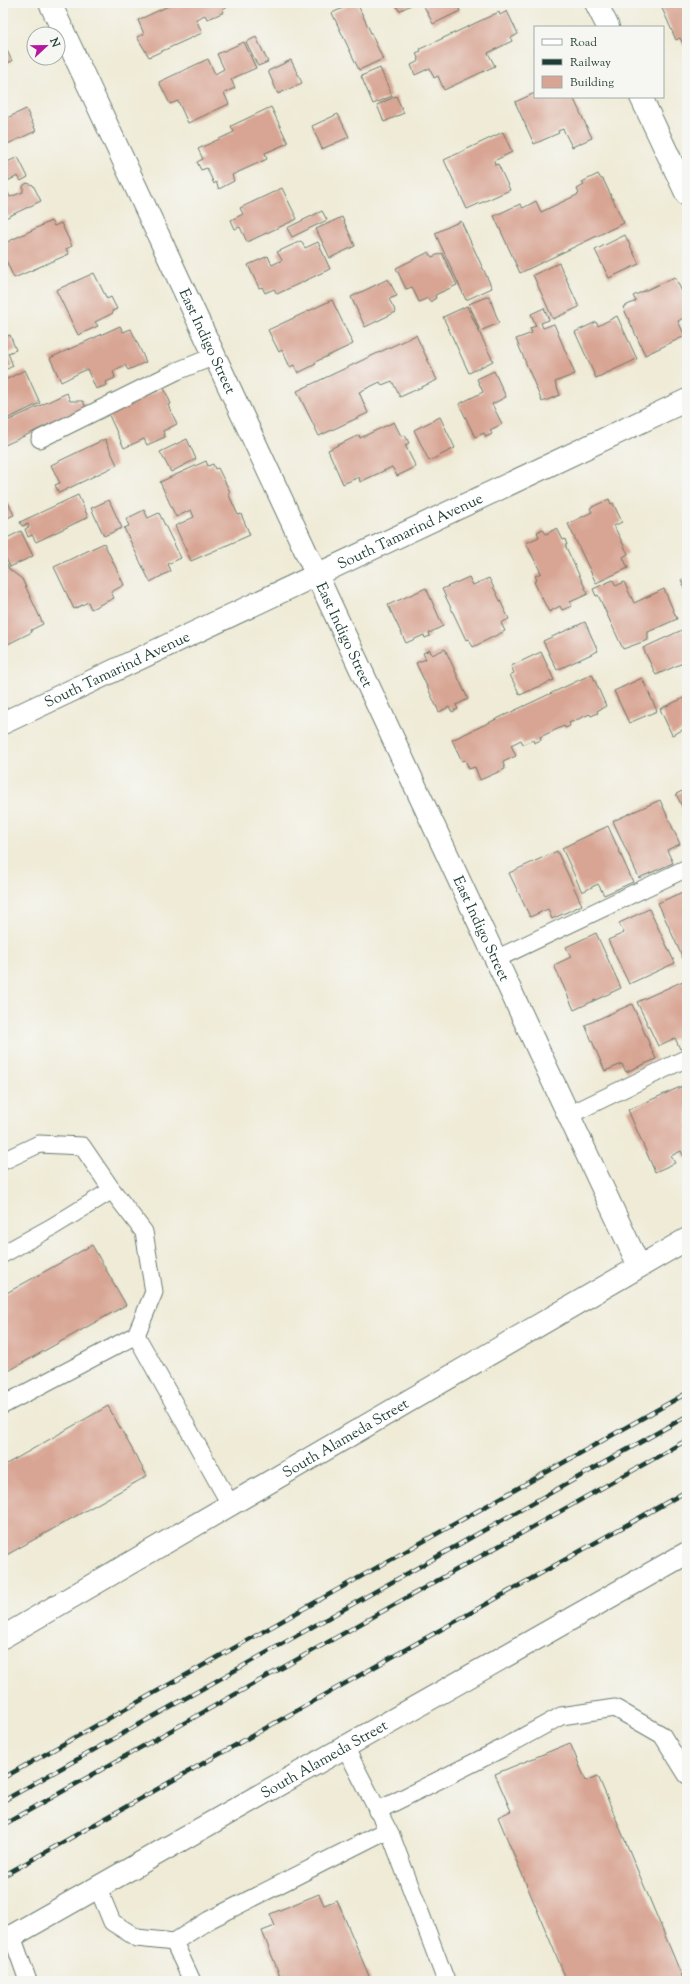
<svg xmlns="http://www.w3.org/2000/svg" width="690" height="1984" viewBox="0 0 690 1984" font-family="'Sorts Mill Goudy',serif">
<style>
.building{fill:#d8a493}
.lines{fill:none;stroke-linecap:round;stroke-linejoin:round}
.lane-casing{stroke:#687a6d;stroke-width:19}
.street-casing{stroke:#687a6d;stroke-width:24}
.secondary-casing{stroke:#687a6d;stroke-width:24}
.primary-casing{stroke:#687a6d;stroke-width:24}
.lane{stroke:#fff;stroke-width:17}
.street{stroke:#fff;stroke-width:22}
.secondary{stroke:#fff;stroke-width:22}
.primary{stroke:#fff;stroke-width:22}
.rail-casing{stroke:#1f3d34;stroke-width:4.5}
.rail{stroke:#f6f6f2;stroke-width:3;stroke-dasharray:9;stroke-linecap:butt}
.labels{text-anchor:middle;stroke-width:4;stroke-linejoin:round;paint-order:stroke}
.street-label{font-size:15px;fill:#1f3d34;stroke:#f6f6f2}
</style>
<rect width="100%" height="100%" fill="#f6f6f2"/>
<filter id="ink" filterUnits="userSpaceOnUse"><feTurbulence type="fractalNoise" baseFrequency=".025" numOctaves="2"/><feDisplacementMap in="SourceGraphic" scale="8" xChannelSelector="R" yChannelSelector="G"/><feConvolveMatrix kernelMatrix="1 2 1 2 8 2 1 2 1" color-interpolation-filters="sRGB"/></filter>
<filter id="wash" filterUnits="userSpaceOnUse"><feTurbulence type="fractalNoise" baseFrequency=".012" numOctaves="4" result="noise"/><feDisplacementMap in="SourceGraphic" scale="16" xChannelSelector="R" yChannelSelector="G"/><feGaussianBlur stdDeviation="0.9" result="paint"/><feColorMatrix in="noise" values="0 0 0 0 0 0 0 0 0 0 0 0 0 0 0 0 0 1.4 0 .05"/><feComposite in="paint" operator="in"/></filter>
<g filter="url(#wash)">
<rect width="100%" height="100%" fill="#efebd7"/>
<g id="blocks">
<g class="building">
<polygon points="175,3 235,3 222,9 224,12 213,17 207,19 205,15 196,19 202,33 149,57 137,37 144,34 138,20"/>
<polygon points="354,3 357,3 383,59 359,70 332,13"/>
<polygon points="395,3 415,3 399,11"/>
<polygon points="430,3 457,3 460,11 433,24 424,6"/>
<polygon points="664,3 687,3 687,52 680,38 676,40 661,6 665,5"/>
<polygon points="507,11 518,34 511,38 512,41 488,53 495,66 444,90 438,76 434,78 430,68 415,75 411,65 419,61 416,53 421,51 420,49 499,12 500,15"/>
<polygon points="256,37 268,62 258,66 246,42"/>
<polygon points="3,42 12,61 3,65"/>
<polygon points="244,42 256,68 231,79 235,88 224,93 229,104 188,123 178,101 170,104 159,82 208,59 215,74 224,69 217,54"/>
<polygon points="291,60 302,83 278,94 268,71"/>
<polygon points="380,68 392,96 373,104 361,76"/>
<polygon points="535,93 535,97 573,97 592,138 572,147 563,129 558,131 559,133 534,144 515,102"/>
<polygon points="396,96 404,113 384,122 377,105"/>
<polygon points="271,107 288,143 265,153 267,159 232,175 234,181 219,189 216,182 214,184 207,168 201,170 197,162 203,159 198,149 234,132 231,126"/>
<polygon points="26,109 36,131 3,146 3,114 5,119"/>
<polygon points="338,114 349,137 322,149 312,126"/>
<polygon points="503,132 512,152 494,161 495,165 498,164 510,190 467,209 444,160"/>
<polygon points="18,157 28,177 21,181 18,176 3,183 10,197 23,192 23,186 27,183 33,185 41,201 3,219 3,164"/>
<polygon points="598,174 601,179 603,179 624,223 520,273 494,216 520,204 523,208 536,201 541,212 579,194 577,189 584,185 582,182"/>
<polygon points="282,188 297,219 247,242 240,227 235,229 231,220 243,214 240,208"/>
<polygon points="322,211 327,220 292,237 287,228"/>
<polygon points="342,217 355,246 330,258 316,229"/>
<polygon points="51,221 54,226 61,223 72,246 66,249 69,254 14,278 3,254 3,244"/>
<polygon points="461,221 492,288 466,300 435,233"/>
<polygon points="625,235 639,264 609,278 595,250"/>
<polygon points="301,241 305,248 318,242 330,269 277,294 274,289 265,293 262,287 259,288 248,265 268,256 272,265 282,260 277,252"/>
<polygon points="429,252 432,257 442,253 457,285 435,295 436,298 430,302 428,298 419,302 412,287 406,289 396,268"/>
<polygon points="559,263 579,307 553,319 533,275"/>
<polygon points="94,273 107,299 111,297 117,309 112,311 113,313 95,322 98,326 78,335 56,290"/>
<polygon points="675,277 687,302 687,316 678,321 685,336 645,355 623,307 636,301 633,296"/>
<polygon points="388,279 397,296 389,299 396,312 365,327 351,297"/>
<polygon points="489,296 499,323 480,331 469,304"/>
<polygon points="332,300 353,344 315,362 316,364 298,373 294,365 290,367 282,350 279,352 268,330"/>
<polygon points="467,306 493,361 469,373 443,317"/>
<polygon points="544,308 549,320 541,323 543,328 554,324 575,374 555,382 560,395 542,402 516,339 532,333 530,328 536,326 531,314"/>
<polygon points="617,316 637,359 596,378 575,332 596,322 598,326"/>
<polygon points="120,326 123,332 131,329 146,362 128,370 125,365 113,371 115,378 106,382 107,385 96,389 87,369 61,382 50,358"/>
<polygon points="10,335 16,350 8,353 13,366 3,371 3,338"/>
<polygon points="416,335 437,380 400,397 392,381 382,385 380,382 359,392 368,413 319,436 297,391"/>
<polygon points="25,370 40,403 3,421 3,381"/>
<polygon points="494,371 506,397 492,404 502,424 490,430 492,434 486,437 484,433 475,437 459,404 483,392 477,379"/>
<polygon points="164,388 171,404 168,405 177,424 163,431 165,437 147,445 144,439 124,448 108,413"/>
<polygon points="67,393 70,401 83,401 87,410 67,420 65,417 3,446 3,423"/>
<polygon points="440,417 455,448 429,461 414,430"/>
<polygon points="394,422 401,436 405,435 409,443 405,445 416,467 397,476 392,467 360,482 359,477 343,484 328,450 359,435 360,438"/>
<polygon points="105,439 117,465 59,493 55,485 60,483 51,465"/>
<polygon points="187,439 196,459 171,472 160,452"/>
<polygon points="206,461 208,466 213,464 215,469 218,468 230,492 228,493 238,515 241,514 250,535 191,561 175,526 194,517 191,510 176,517 160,482"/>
<polygon points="78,495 88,517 36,542 32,535 28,537 25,529 29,527 28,524 22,526 20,522"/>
<polygon points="609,499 611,504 613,503 622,522 614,526 628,554 623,557 628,568 596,583 568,524 592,512 590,508"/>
<polygon points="109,500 122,528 104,536 91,508"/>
<polygon points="8,502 14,515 3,520 3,504"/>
<polygon points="144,510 148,518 159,513 181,558 168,564 171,571 150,582 124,528 129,526 126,519"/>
<polygon points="557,528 563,540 565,539 567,545 565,545 588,594 570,602 572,606 562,610 560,606 549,612 534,582 537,580 535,576 541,573 526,543 539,537 537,532 543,529 546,534"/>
<polygon points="21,531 33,556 10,567 3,552 3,540"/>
<polygon points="104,543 124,585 111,592 114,598 91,609 88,602 74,609 54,567"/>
<polygon points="3,557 9,569 22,579 43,624 31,630 32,632 6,645 3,639"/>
<polygon points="469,577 473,585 489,578 509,619 501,623 505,631 473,647 469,639 466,640 442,589"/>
<polygon points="687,577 687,593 681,580"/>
<polygon points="613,580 616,586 624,582 634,603 664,589 677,619 648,632 648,640 623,649 598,595 596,596 593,589"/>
<polygon points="426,588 443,626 429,633 430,636 425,638 424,635 406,643 388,605"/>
<polygon points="585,622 598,651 557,670 543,641"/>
<polygon points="682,630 687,640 687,661 656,675 643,648"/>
<polygon points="445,649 468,699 456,705 458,709 452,712 449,707 439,712 416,663 426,659 423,653 430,650 432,655"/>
<polygon points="541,652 554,680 520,695 510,675 514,673 511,666"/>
<polygon points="592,674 606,706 597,711 598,713 591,716 590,714 569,723 570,726 565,728 564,726 540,737 541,740 534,743 533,740 523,744 521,740 511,745 516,756 503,762 505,769 480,780 475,767 469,769 465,760 462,761 452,740"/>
<polygon points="642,678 657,711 629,723 614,691"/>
<polygon points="686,697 687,728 672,735 660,709"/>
<polygon points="687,789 687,817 676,794"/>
<polygon points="660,800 680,844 667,850 673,863 639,878 613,821"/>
<polygon points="608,826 633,882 604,895 598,884 582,892 562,848"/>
<polygon points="557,851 582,905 552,919 548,909 530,917 509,873"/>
<polygon points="687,890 687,962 685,963 658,903"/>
<polygon points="649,909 675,963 629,984 608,940 624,933 619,923"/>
<polygon points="596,933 621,988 574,1010 554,965 571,957 566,947"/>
<polygon points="683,981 687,989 687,1046 680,1049 675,1038 658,1046 637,1002"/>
<polygon points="632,1004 656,1059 626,1072 622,1064 605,1071 585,1025"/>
<polygon points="687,1084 687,1158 685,1159 681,1151 671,1156 675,1163 655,1172 628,1110"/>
<polygon points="92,1245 126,1305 3,1374 3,1295"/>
<polygon points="108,1406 147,1476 3,1557 3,1466"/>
<polygon points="570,1743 586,1781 598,1776 684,1981 567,1981 498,1817 511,1811 495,1774"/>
<polygon points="319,1894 324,1905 337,1900 371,1981 282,1981 262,1931 275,1926 270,1914"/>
</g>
</g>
</g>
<g filter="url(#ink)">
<use href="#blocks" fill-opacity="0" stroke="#687a6d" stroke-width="1"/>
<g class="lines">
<defs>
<g id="lane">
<polyline points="40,439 177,371 215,356"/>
<polyline points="496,959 687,868"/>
<polyline points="569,1115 687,1058"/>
<polyline points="3,1161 39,1144 82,1146 112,1190 144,1232 154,1292 136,1335"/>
<polyline points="3,1254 52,1227 112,1190"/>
<polyline points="3,1405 136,1335 230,1504"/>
<polyline points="345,1747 392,1838 446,1981"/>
<polyline points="377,1811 501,1749 561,1716 615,1708 662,1735 687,1775"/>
<polyline points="98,1888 112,1922 137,1938 174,1942"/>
<polyline points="12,1936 28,1981"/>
<polyline points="192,1981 174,1942 209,1920 387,1830"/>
</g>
<g id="street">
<path id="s1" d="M50 3 639 1266"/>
<path id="s2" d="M3 723 687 400"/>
</g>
<g id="secondary">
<polyline points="596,3 608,27"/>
<polyline points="641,97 687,195"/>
<path id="s3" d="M3 1941 687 1553"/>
</g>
<g id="primary">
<path id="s4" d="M3 1637 687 1239"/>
</g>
</defs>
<use href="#lane" class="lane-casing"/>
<use href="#street" class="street-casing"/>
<use href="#secondary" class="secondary-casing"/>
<use href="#primary" class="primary-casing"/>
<use href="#lane" class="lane"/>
<use href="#street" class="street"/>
<use href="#secondary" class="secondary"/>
<use href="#primary" class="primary"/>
<defs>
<g id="rail">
<polyline points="3,1778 687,1393"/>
<polyline points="3,1801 687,1416"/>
<polyline points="3,1825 687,1440"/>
<polyline points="3,1876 687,1491"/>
</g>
</defs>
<use href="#rail" class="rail-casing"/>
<use href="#rail" class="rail"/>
</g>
</g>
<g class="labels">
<g class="street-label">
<text dy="5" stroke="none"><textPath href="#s1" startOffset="373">East Indigo Street</textPath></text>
<text dy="5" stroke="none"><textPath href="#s2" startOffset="450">South Tamarind Avenue</textPath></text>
<text dy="5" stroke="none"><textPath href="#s1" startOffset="697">East Indigo Street</textPath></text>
<text dy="5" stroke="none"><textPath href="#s2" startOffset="126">South Tamarind Avenue</textPath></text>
<text dy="5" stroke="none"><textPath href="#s1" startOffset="1021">East Indigo Street</textPath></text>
<text dy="5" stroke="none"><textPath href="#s4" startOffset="396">South Alameda Street</textPath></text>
<text dy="5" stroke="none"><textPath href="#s3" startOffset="369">South Alameda Street</textPath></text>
</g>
</g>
<rect width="690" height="1984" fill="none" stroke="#f6f6f2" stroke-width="16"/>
<rect x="534" y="26" width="130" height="72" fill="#f6f6f2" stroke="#a0aca6"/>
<rect x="542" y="39" width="20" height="6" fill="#ffffff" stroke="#a0aca6"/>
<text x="570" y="46" font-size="12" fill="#1f3d34">Road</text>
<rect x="542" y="59" width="20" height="6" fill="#1f3d34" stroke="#a0aca6"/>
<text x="570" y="66" font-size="12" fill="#1f3d34">Railway</text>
<rect x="542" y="76" width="20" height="12" fill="#d8a493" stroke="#a0aca6"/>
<text x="570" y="86" font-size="12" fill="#1f3d34">Building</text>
<g transform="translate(46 46) rotate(68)"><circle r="19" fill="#f6f6f2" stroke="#a0aca6"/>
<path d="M0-3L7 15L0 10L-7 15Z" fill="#b5179e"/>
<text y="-6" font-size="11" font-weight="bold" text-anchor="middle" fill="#1f3d34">N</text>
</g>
</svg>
